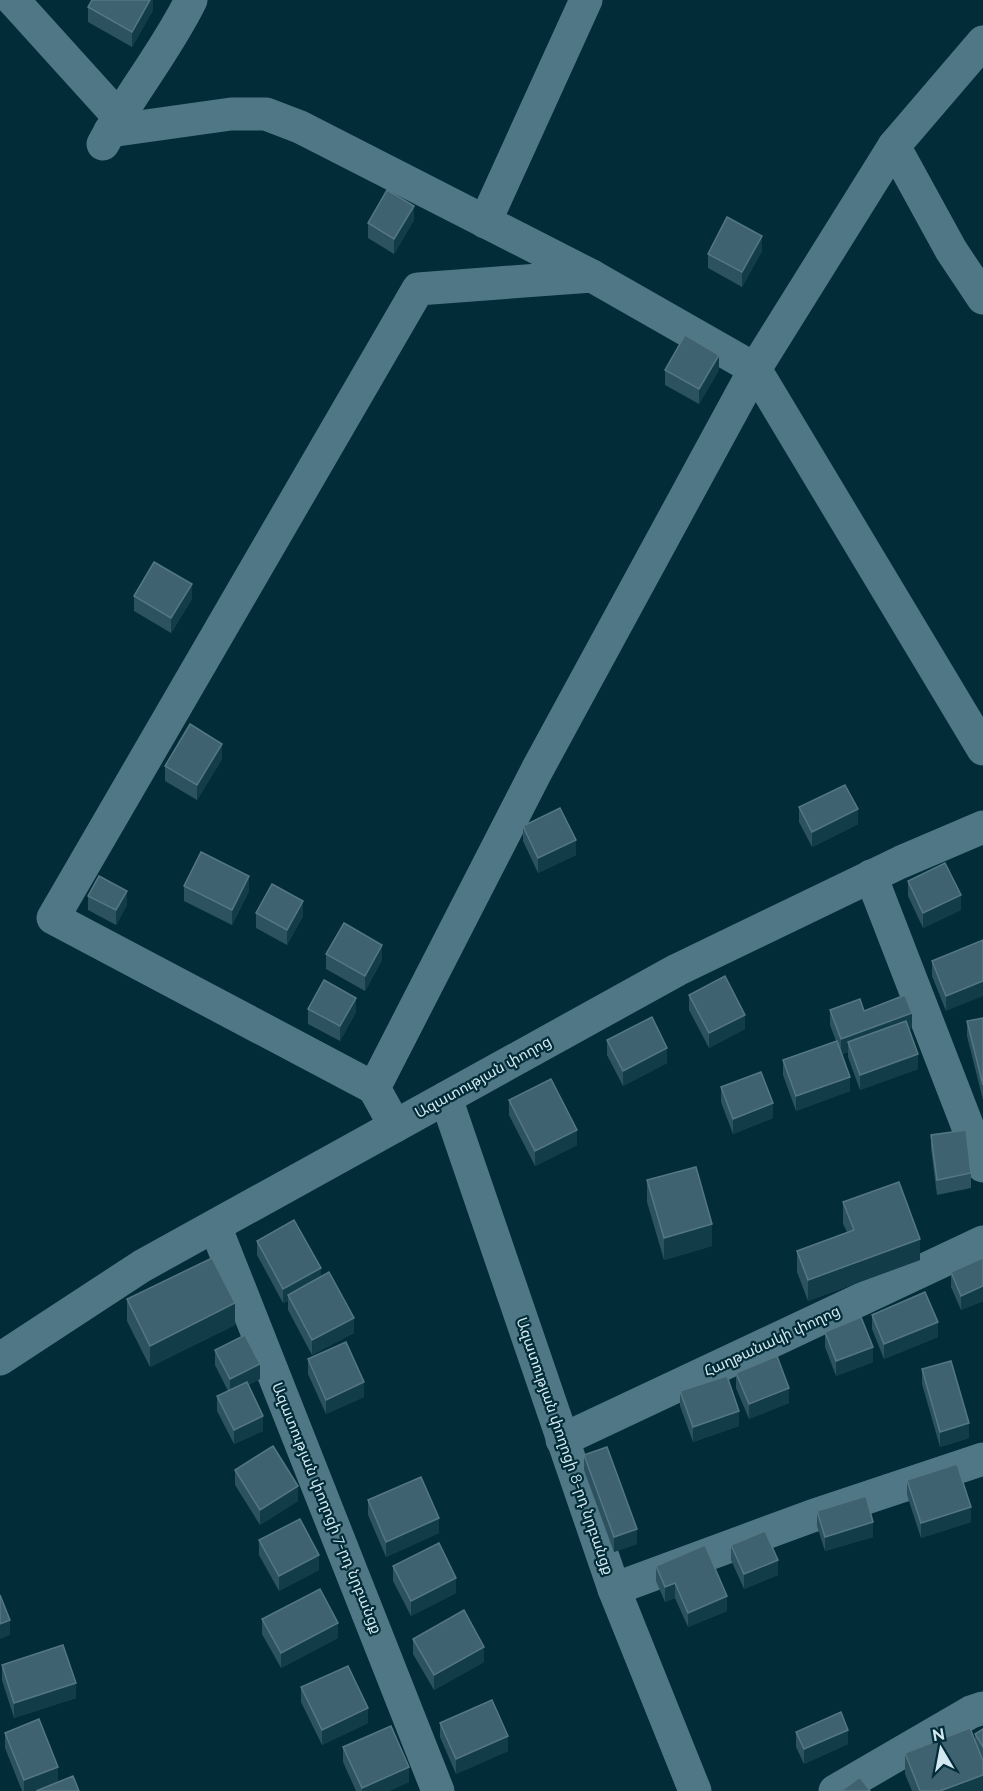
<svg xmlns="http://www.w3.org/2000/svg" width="983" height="1791" viewBox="0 0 983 1791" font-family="Raleway,'Noto Sans Armenian',sans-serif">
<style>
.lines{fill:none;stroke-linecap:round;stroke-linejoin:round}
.minor{stroke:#507786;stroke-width:33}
.wall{fill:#2c515f}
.shaded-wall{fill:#133c49}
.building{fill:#3e626f;stroke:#557783;stroke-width:1.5}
.labels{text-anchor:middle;stroke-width:4.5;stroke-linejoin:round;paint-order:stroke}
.street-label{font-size:15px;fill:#d3e8f0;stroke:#012c38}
</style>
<rect width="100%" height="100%" fill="#012c38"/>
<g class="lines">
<g class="minor">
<polyline points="13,0 118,116"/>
<polyline points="110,131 231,114 266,114 300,127 592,276"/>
<path d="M103 144C130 94 166 51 191 0"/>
<polyline points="894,146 951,250 983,298"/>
<polyline points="485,222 586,0"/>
<polyline points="871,876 983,1166"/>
<polyline points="374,1088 53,918 418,289 592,276 755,369 983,749"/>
<polyline points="446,1098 614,1589 695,1791"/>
<polyline points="395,1126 374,1088 537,770 755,369 894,146 983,42"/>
<polyline points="215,1226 438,1791"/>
<polyline points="0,1359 142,1266 677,970 901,862 983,827"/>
<polyline points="562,1440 983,1242"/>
<polyline points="614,1589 812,1516 983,1459"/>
<polyline points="835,1791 971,1712 983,1708"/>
</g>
</g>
<g class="wall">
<polygon points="153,0 153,10 132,47 88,22 88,7"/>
<polygon points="414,220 394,254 368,238 368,223"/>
<polygon points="762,251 742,287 708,268 708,254"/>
<polygon points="665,370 719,370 699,404 665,385"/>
<polygon points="134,596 192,599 171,633 134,611"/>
<polygon points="222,759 197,800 165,781 165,766"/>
<polygon points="799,807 858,824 812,847 799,822"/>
<polygon points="523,826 576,855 538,873 523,841"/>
<polygon points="908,881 961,910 923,928 908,896"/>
<polygon points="184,886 249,891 232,925 184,901"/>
<polygon points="88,896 127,905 116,925 88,910"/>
<polygon points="256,913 303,916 287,945 256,928"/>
<polygon points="983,940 946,1011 932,976 932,961"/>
<polygon points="326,954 382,960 365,991 326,969"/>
<polygon points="689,995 745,1029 709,1048 689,1010"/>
<polygon points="308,1009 356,1012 340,1041 308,1024"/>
<polygon points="830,1010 864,1011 912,1028 909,1029 918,1069 860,1090 848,1057 848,1052 842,1054 850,1091 796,1111 783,1075 783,1060 836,1041 830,1025"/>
<polygon points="983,1018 983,1100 967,1036 967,1021"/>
<polygon points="607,1040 667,1063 623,1086 607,1055"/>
<polygon points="721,1087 773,1118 733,1134 721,1102"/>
<polygon points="509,1100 577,1145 535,1166 509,1115"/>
<polygon points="931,1135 971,1173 971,1188 937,1195 931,1149"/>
<polygon points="647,1180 712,1246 664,1260 647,1202"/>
<polygon points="843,1202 920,1260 808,1301 797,1272 797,1251 847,1232 843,1224"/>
<polygon points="257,1241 321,1277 354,1333 312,1355 288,1310 288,1301 283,1303 257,1255"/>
<polygon points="983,1258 983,1301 961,1310 951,1287 951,1272"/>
<polygon points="127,1299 235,1325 150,1367 127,1321"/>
<polygon points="872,1315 938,1337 884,1359 872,1329"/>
<polygon points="825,1332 873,1362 836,1376 825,1347"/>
<polygon points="215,1350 260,1379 248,1385 263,1431 234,1444 217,1411 217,1396 228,1391 215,1365"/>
<polygon points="308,1359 364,1397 326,1414 308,1374"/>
<polygon points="922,1369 969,1438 940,1447 922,1384"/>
<polygon points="736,1373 789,1403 749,1419 736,1388"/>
<polygon points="680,1391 739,1426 693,1442 680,1406"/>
<polygon points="584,1455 637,1544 614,1552 584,1470"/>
<polygon points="235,1470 298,1501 260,1525 235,1485"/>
<polygon points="907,1480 971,1522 921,1538 907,1495"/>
<polygon points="368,1500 439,1533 386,1557 368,1515"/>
<polygon points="817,1511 873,1537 825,1551 817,1526"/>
<polygon points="259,1540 319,1570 279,1591 259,1555"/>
<polygon points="731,1545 778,1575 744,1589 731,1560"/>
<polygon points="393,1566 456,1593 411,1616 393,1581"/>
<polygon points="656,1566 727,1611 688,1627 675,1598 665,1602 656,1581"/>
<polygon points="262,1619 338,1638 281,1668 262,1634"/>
<polygon points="413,1639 484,1662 434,1690 413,1654"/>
<polygon points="2,1665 76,1698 14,1718 2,1680"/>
<polygon points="301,1687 368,1723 322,1745 301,1702"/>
<polygon points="440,1723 508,1751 456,1774 440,1737"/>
<polygon points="983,1729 983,1791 912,1791 905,1774 905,1753 975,1739 975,1734"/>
<polygon points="796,1732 848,1744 804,1764 796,1747"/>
<polygon points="5,1733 34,1791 22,1791 5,1748"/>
<polygon points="343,1747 409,1782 389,1791 356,1791 343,1762"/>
</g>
<g class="shaded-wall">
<polygon points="150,0 153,0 153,10 132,47 132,32"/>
<polygon points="414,206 414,220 394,254 394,239"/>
<polygon points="762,236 762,251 742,287 742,272"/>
<polygon points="719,355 719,370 699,404 699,389"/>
<polygon points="192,584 192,599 171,633 171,618"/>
<polygon points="222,744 222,759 197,800 197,785"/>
<polygon points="858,809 858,824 812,847 812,832"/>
<polygon points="576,840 576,855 538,873 538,858"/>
<polygon points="249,876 249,891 232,925 232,910"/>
<polygon points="127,891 127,905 116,925 116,910"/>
<polygon points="961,895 961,910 923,928 923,913"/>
<polygon points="303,901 303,916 287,945 287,930"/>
<polygon points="382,945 382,960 365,991 365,976"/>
<polygon points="983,981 983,996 946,1011 946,996"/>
<polygon points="356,998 356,1012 340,1041 340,1026"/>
<polygon points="912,1013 912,1028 851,1050 848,1042 848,1052 841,1054 841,1039"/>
<polygon points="745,1015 745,1029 709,1048 709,1033"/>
<polygon points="667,1048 667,1063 623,1086 623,1071"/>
<polygon points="918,1054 918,1069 860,1090 860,1075"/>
<polygon points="850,1077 850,1091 796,1111 796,1096"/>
<polygon points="773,1103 773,1118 733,1134 733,1119"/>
<polygon points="577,1130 577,1145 535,1166 535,1151"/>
<polygon points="712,1224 712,1246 664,1260 664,1238"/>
<polygon points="920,1239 920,1260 808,1301 808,1280"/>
<polygon points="321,1268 321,1283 288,1295 288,1301 283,1303 283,1289"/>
<polygon points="983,1286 983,1301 961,1310 961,1296"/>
<polygon points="235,1303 235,1325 150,1367 150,1346"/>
<polygon points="354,1318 354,1333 312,1355 312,1340"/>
<polygon points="938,1322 938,1337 884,1359 884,1344"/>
<polygon points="873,1347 873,1362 836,1376 836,1361"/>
<polygon points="260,1364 260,1379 230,1394 230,1379"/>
<polygon points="364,1382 364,1397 326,1414 326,1400"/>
<polygon points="789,1388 789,1403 749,1419 749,1404"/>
<polygon points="739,1411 739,1426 693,1442 693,1427"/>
<polygon points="263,1416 263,1431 234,1444 234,1430"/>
<polygon points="969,1423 969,1438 940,1447 940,1432"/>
<polygon points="298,1486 298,1501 260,1525 260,1510"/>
<polygon points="971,1507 971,1522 921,1538 921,1523"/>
<polygon points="439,1518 439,1533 386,1557 386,1542"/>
<polygon points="873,1522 873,1537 825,1551 825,1537"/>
<polygon points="637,1529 637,1544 614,1552 614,1537"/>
<polygon points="319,1555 319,1570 279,1591 279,1576"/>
<polygon points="778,1560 778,1575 744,1589 744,1574"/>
<polygon points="456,1578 456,1593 411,1616 411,1601"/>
<polygon points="675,1583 675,1598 665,1602 665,1587"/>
<polygon points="727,1596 727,1611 688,1627 688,1613"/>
<polygon points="10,1620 10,1635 0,1639 0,1624"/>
<polygon points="338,1623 338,1638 281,1668 281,1653"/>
<polygon points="484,1647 484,1662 434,1690 434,1675"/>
<polygon points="76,1683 76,1698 14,1718 14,1703"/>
<polygon points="368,1708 368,1723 322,1745 322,1730"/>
<polygon points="848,1730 848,1744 804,1764 804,1749"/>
<polygon points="508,1736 508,1751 456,1774 456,1759"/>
<polygon points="58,1767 58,1782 34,1791 24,1791 24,1780"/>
<polygon points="409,1767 409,1782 389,1791 362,1791 362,1788"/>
<polygon points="983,1775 983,1791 940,1791"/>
</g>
<g class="building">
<polygon points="92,0 150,0 132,32 88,7"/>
<polygon points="387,190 414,206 394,239 368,223"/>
<polygon points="727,217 762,236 742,272 708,254"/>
<polygon points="685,335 719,355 699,389 665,370"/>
<polygon points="154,562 192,584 171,618 134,596"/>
<polygon points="190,724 222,744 197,785 165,766"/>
<polygon points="845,785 858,809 812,832 799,807"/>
<polygon points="560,808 576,840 538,858 523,826"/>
<polygon points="201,852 249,876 232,910 184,886"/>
<polygon points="945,863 961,895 923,913 908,881"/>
<polygon points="99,876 127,891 116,910 88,896"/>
<polygon points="272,884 303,901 287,930 256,913"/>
<polygon points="344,923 382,945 365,976 326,954"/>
<polygon points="983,940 983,981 946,996 932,961"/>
<polygon points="725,976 745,1015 709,1033 689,995"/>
<polygon points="324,980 356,998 340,1026 308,1009"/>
<polygon points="905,995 912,1013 841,1039 830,1010 860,999 864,1011"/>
<polygon points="652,1017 667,1048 623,1071 607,1040"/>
<polygon points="983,1018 983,1085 967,1021"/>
<polygon points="906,1021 918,1054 860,1075 848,1042"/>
<polygon points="837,1041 850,1077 796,1096 783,1060"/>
<polygon points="761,1072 773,1103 733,1119 721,1087"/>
<polygon points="551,1079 577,1130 535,1151 509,1100"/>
<polygon points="966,1130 971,1173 937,1180 931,1135"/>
<polygon points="696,1167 712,1224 664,1238 647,1180"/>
<polygon points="899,1182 920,1239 808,1280 797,1251 854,1230 843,1202"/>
<polygon points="294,1220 321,1268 283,1289 257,1241"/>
<polygon points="212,1258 235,1303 150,1346 127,1299"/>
<polygon points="983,1258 983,1286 961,1296 951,1272"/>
<polygon points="329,1272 354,1318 312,1340 288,1295"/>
<polygon points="925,1292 938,1322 884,1344 872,1315"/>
<polygon points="861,1317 873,1347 836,1361 825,1332"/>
<polygon points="245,1335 260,1364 230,1379 215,1350"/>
<polygon points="346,1342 364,1382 326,1400 308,1359"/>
<polygon points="777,1356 789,1388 749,1404 736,1373"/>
<polygon points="951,1361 969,1423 940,1432 922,1369"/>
<polygon points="727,1376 739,1411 693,1427 680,1391"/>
<polygon points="247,1382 263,1416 234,1430 217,1396"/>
<polygon points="273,1446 298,1486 260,1510 235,1470"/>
<polygon points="607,1447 637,1529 614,1537 584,1455"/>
<polygon points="957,1464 971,1507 921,1523 907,1480"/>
<polygon points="421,1477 439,1518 386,1542 368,1500"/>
<polygon points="866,1496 873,1522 825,1537 817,1511"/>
<polygon points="300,1519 319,1555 279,1576 259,1540"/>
<polygon points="765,1531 778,1560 744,1574 731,1545"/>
<polygon points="439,1543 456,1578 411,1601 393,1566"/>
<polygon points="705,1545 727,1596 688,1613 675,1583 665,1587 656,1566"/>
<polygon points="320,1589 338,1623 281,1653 262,1619"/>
<polygon points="0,1595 10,1620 0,1624"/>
<polygon points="464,1610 484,1647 434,1675 413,1639"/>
<polygon points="63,1645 76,1683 14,1703 2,1665"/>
<polygon points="348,1666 368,1708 322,1730 301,1687"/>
<polygon points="492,1700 508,1736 456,1759 440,1723"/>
<polygon points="841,1712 848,1730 804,1749 796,1732"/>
<polygon points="39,1719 58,1767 24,1780 5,1733"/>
<polygon points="391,1726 409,1767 362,1788 343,1747"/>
<polygon points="970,1728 983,1761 983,1775 940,1791 920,1791 905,1753"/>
<polygon points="983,1729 983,1747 975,1734"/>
<polygon points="73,1776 79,1791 36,1791"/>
<polygon points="860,1777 870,1791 841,1791"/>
</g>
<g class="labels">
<g class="street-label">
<text transform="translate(483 1077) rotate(-29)" y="5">Ազատության փողոց</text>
<text transform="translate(772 1341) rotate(-25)" y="5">Հաղթանակի փողոց</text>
<text transform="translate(565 1446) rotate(71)" y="5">Ազատության փողոցի 8-րդ նրբանցք</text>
<text transform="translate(327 1508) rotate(68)" y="5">Ազատության փողոցի 7-րդ նրբանցք</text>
</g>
</g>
<g transform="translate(941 1749) rotate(350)" stroke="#012c38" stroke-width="4.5" paint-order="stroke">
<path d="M0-4.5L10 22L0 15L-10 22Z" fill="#d3e8f0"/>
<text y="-9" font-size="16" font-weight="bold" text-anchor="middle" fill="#d3e8f0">N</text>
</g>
</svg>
